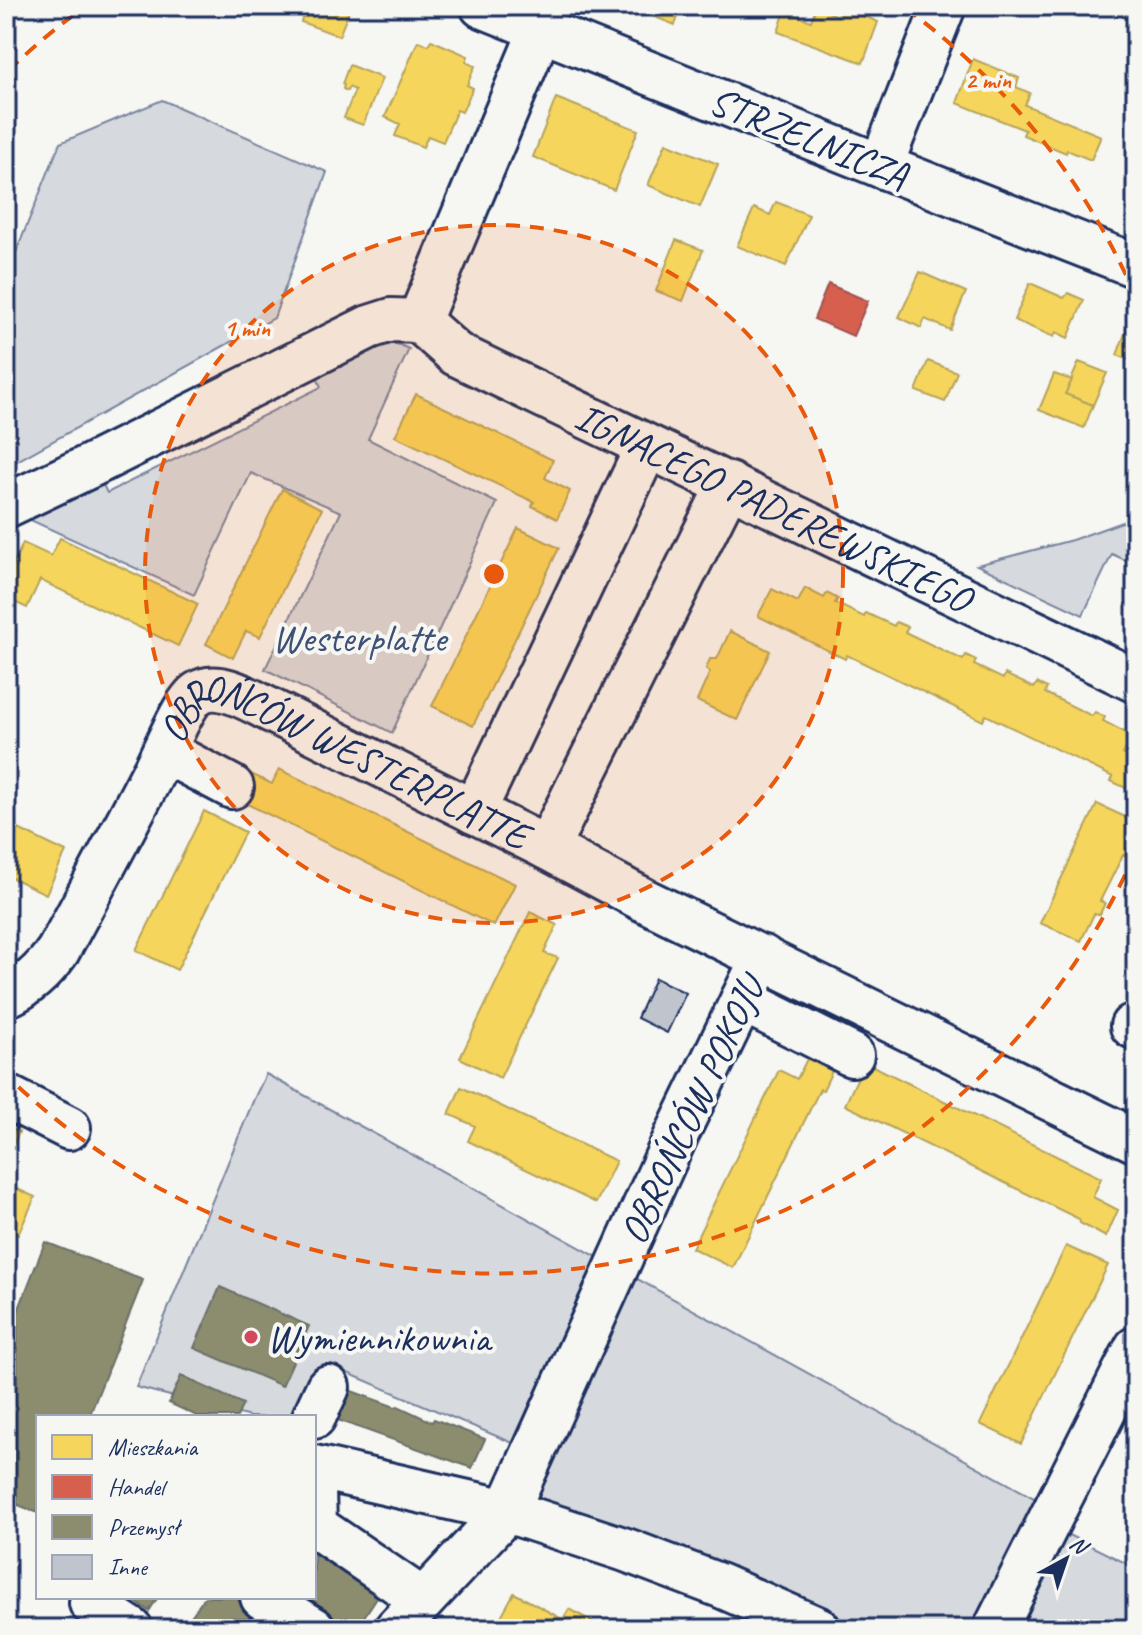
<svg xmlns="http://www.w3.org/2000/svg" width="1142" height="1635" viewBox="0 0 1142 1635" font-family="Caveat,sans-serif">
<style>
.green{fill:#d6d9dd;stroke:#78849e;stroke-width:2}
.homes{fill:#f6d55c;stroke:#b4a35d;stroke-width:2}
.shops{fill:#d6604d;stroke:#9e5152;stroke-width:2}
.industry{fill:#8c8c6e;stroke:#6a7069;stroke-width:2}
.building{fill:#c0c4cd;stroke:#1b2f5e;stroke-width:2}
.lines{fill:none;stroke-linecap:round;stroke-linejoin:round}
.minor-casing{stroke:#1b2f5e;stroke-width:48}
.minor{stroke:#f6f6f2;stroke-width:42}
.ring{fill:none;stroke:#e8590c;stroke-width:4;stroke-dasharray:14 10}
.poi-dot{fill:#d1495b;stroke:#f6f6f2;stroke-width:3}
.labels{text-anchor:middle;stroke-width:8;stroke-linejoin:round;paint-order:stroke}
.street-label{font-size:40px;fill:#1b2f5e;stroke:#f6f6f2}
.park-label{font-size:40px;fill:#405177;stroke:#f6f6f2}
.poi-label{font-size:40px;fill:#1b2f5e;stroke:#f6f6f2;text-anchor:start}
.centre{fill:#e8590c;stroke:#f6f6f2;stroke-width:4}
.ring-label{font-size:24px;text-anchor:middle;font-weight:bold;fill:#e8590c;stroke:#f6f6f2;stroke-width:8;stroke-linejoin:round;paint-order:stroke}
</style>
<rect width="100%" height="100%" fill="#f6f6f2"/>
<filter id="ink" filterUnits="userSpaceOnUse"><feTurbulence type="fractalNoise" baseFrequency=".0125" numOctaves="2"/><feDisplacementMap in="SourceGraphic" scale="16" xChannelSelector="R" yChannelSelector="G"/><feConvolveMatrix kernelMatrix="1 2 1 2 8 2 1 2 1" color-interpolation-filters="sRGB"/></filter>
<g filter="url(#ink)">
<g class="green">
<polygon points="162,100 327,172 274,318 6,467 6,277 60,143"/>
<polygon points="382,342 400,345 409,349 368,439 497,503 392,733 265,669 341,512 251,473 194,595 26,518 99,477 107,493 321,387 314,371"/>
<polygon points="1136,517 1136,565 1112,554 1083,615 977,565 1072,540"/>
<polygon points="266,1074 1054,1509 1048,1525 1136,1568 1136,1629 819,1629 507,1511 534,1452 336,1368 314,1417 250,1417 136,1387 254,1099"/>
</g>
<g class="homes">
<polygon points="6,6 11,6 17,13 6,22"/>
<polygon points="307,6 351,6 339,36 301,22"/>
<polygon points="613,6 682,6 675,25 640,11 638,16"/>
<polygon points="841,6 878,22 863,63 778,32 785,11 811,21 816,7 838,16"/>
<polygon points="431,40 468,56 466,62 475,66 467,85 473,88 462,112 457,110 443,142 428,136 423,147 395,136 400,124 385,117 418,41 428,45"/>
<polygon points="973,59 1019,78 1016,87 1030,93 1025,105 1101,136 1091,160 1067,150 1066,153 1023,135 1025,130 957,103"/>
<polygon points="349,65 382,78 363,125 344,118 355,90 349,87 347,91 343,89 344,85 342,84"/>
<polygon points="556,98 638,130 614,190 533,157"/>
<polygon points="666,143 718,164 700,207 648,185"/>
<polygon points="776,202 809,215 786,266 737,246 754,208 770,215"/>
<polygon points="676,240 703,250 683,301 656,291"/>
<polygon points="920,272 966,292 950,330 925,319 921,328 899,317"/>
<polygon points="1030,283 1064,298 1068,293 1084,300 1068,338 1056,332 1054,337 1014,320"/>
<polygon points="1129,323 1136,326 1136,363 1117,355"/>
<polygon points="928,361 957,372 945,402 916,391"/>
<polygon points="1079,362 1107,373 1093,405 1065,394"/>
<polygon points="1054,374 1072,380 1065,394 1093,405 1084,428 1039,410"/>
<polygon points="416,394 553,460 545,478 570,491 557,519 532,506 534,502 395,436"/>
<polygon points="282,489 322,509 260,637 246,631 233,658 206,644"/>
<polygon points="518,528 559,548 473,726 432,706"/>
<polygon points="60,538 198,604 178,646 40,580 27,608 6,598 6,580 23,543 51,556"/>
<polygon points="805,588 824,598 827,593 838,599 835,603 864,617 866,613 894,626 896,622 908,627 905,632 963,660 966,655 976,660 974,665 1003,679 1005,674 1034,688 1037,683 1047,688 1045,693 1092,716 1095,712 1105,717 1103,721 1132,736 1123,754 1136,761 1136,793 1111,781 1113,777 986,715 983,721 847,655 845,659 758,616 772,589 798,602"/>
<polygon points="6,626 16,631 6,653"/>
<polygon points="730,631 770,651 737,720 697,701 710,672 706,669 710,659 717,659"/>
<polygon points="279,769 515,884 494,926 233,797 245,771 272,784"/>
<polygon points="1097,804 1136,822 1136,827 1129,842 1133,844 1129,855 1123,855 1100,901 1105,903 1100,914 1094,914 1081,941 1040,923"/>
<polygon points="204,811 245,832 177,970 136,950"/>
<polygon points="6,823 66,852 46,894 6,875"/>
<polygon points="530,912 557,925 544,953 558,958 500,1078 460,1058"/>
<polygon points="810,1053 835,1065 823,1090 820,1089 733,1268 692,1248 779,1070 797,1079"/>
<polygon points="865,1062 1101,1178 1093,1197 1118,1210 1106,1237 1080,1223 1079,1219 845,1105"/>
<polygon points="461,1087 616,1161 596,1203 468,1141 475,1126 449,1114"/>
<polygon points="6,1127 19,1132 6,1162"/>
<polygon points="6,1184 35,1197 18,1235 6,1230"/>
<polygon points="1066,1246 1108,1265 1021,1444 980,1424"/>
<polygon points="514,1593 562,1619 557,1629 494,1629"/>
<polygon points="569,1609 606,1629 557,1629"/>
</g>
<polygon class="shops" points="828,284 868,301 853,336 814,319"/>
<g class="industry">
<polygon points="45,1242 143,1280 89,1417 38,1417 38,1513 6,1500 6,1342"/>
<polygon points="220,1287 309,1326 282,1386 194,1348"/>
<polygon points="181,1376 243,1404 237,1417 199,1417 169,1403"/>
<polygon points="346,1389 395,1407 398,1406 432,1422 434,1419 485,1439 472,1468 332,1418"/>
<polygon points="314,1542 383,1588 356,1629 344,1629 296,1597 314,1597"/>
<polygon points="129,1597 158,1597 149,1611"/>
<polygon points="205,1597 234,1597 281,1629 182,1629"/>
</g>
<polygon class="building" points="655,978 686,993 667,1033 637,1018"/>
<g class="lines">
<defs>
<g id="minor">
<polyline points="482,6 881,166 1136,266"/>
<polyline points="881,166 944,6"/>
<path id="s1" d="M419 321 456 354 1136 681"/>
<polyline points="419,321 541,29"/>
<polyline points="6,506 90,466 369,327 391,320 419,321"/>
<polyline points="164,751 232,787"/>
<polyline points="474,812 647,447"/>
<polyline points="547,848 729,484"/>
<path id="s2" d="M6 996C28 986 44 971 58 951 91 890 124 829 156 767 165 750 184 702 198 693 219 679 253 702 272 711L547 848 644 900 1136 1141"/>
<polyline points="742,1000 852,1055"/>
<polyline points="1132,1026 1136,1028"/>
<polyline points="6,1096 69,1128"/>
<polyline points="314,1417 328,1387"/>
<polyline points="314,1467 507,1511 626,1550 721,1586 819,1629"/>
<polyline points="314,1489 315,1526 423,1600"/>
<polyline points="262,1597 314,1629"/>
<polyline points="91,1603 131,1629"/>
<polyline points="396,1629 507,1511 676,1136 763,957"/>
<polyline points="995,1629 1136,1348"/>
</g>
</defs>
<use href="#minor" class="minor-casing"/>
<use href="#minor" class="minor"/>
</g>
</g>
<circle cx="494" cy="574" r="349" fill="#e8590c" fill-opacity=".12"/>
<g class="ring">
<circle cx="494" cy="574" r="349"/>
<path d="M1135 853A699 699 0 0 1 8 1077M8 71A699 699 0 0 1 83 8M905 8A699 699 0 0 1 1135 295"/>
</g>
<circle class="poi-dot" cx="251" cy="1337" r="8"/>
<g class="labels">
<g class="street-label">
<text transform="translate(809 137) rotate(22)" y="14">STRZELNICZA</text>
<text dy="14" stroke="none"><textPath href="#s1" startOffset="402">IGNACEGO PADEREWSKIEGO</textPath></text>
<text dy="14" stroke="none"><textPath href="#s2" startOffset="518">OBROŃCÓW WESTERPLATTE</textPath></text>
<text transform="translate(691 1110) rotate(-65)" y="14">OBROŃCÓW POKOJU</text>
</g>
<g class="park-label">
<text x="359" y="651">Westerplatte</text>
</g>
<g class="poi-label">
<text x="267" y="1351">Wymiennikownia</text>
</g>
</g>
<circle cx="494" cy="574" r="12" class="centre"/>
<g class="ring-label">
<text x="988" y="88">2 min</text>
<text x="247" y="336">1 min</text>
</g>
<rect width="1142" height="1635" fill="none" stroke="#f6f6f2" stroke-width="32"/>
<rect x="16" y="16" width="1110" height="1603" fill="none" stroke="#1b2f5e" stroke-width="3" filter="url(#ink)"/>
<rect x="36" y="1415" width="280" height="184" fill="#f6f6f2" stroke="#9ea6b7" stroke-width="2"/>
<rect x="52" y="1435" width="40" height="24" fill="#f6d55c" stroke="#9ea6b7" stroke-width="2"/>
<text x="108" y="1455" font-size="24" fill="#1b2f5e">Mieszkania</text>
<rect x="52" y="1475" width="40" height="24" fill="#d6604d" stroke="#9ea6b7" stroke-width="2"/>
<text x="108" y="1495" font-size="24" fill="#1b2f5e">Handel</text>
<rect x="52" y="1515" width="40" height="24" fill="#8c8c6e" stroke="#9ea6b7" stroke-width="2"/>
<text x="108" y="1535" font-size="24" fill="#1b2f5e">Przemysł</text>
<rect x="52" y="1555" width="40" height="24" fill="#c0c4cd" stroke="#9ea6b7" stroke-width="2"/>
<text x="108" y="1575" font-size="24" fill="#1b2f5e">Inne</text>
<g transform="translate(1066 1559) rotate(40)" stroke="#f6f6f2" stroke-width="6" paint-order="stroke">
<path d="M0-6L14 30L0 20L-14 30Z" fill="#1b2f5e"/>
<text y="-12" font-size="22" font-weight="bold" text-anchor="middle" fill="#1b2f5e">N</text>
</g>
</svg>
